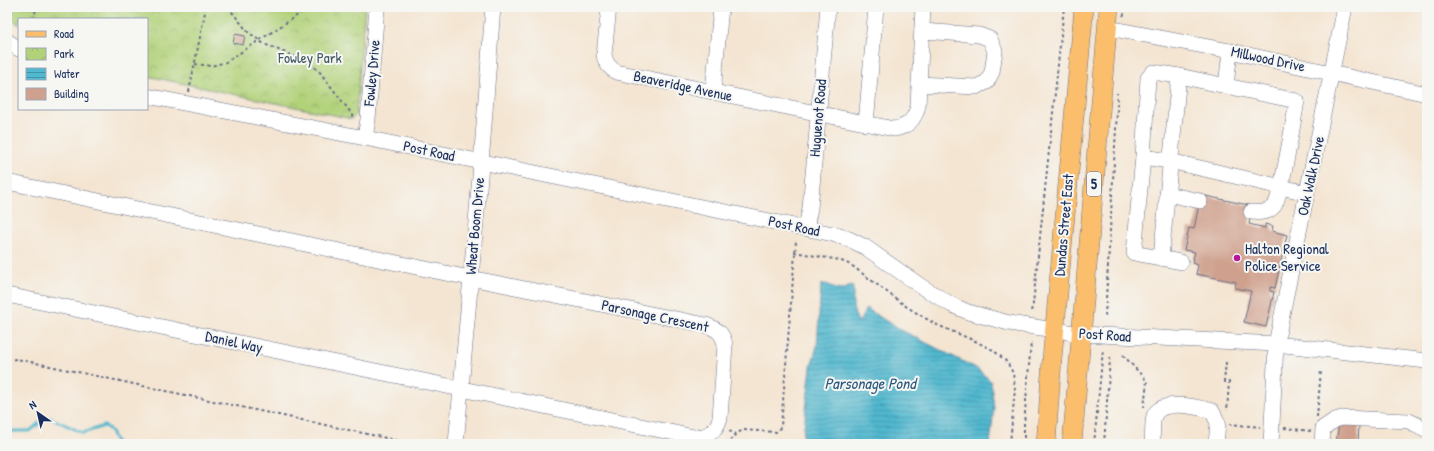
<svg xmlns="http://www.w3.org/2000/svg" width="1434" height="451" viewBox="0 0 1434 451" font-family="'Patrick Hand',sans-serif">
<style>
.park{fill:url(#park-crowns);stroke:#66806c}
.water{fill:url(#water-rules);stroke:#367496}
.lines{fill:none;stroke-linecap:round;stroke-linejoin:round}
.stream{stroke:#51b8cf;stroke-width:3}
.building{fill:#cfa08d}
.minor-casing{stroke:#676f87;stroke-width:16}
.major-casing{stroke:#676f87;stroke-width:20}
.path{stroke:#676f87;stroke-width:2;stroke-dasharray:3 3;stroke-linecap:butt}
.minor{stroke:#fff;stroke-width:15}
.major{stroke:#fabe6d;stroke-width:19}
.poi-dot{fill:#b5179e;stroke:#f6f6f2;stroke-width:1.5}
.labels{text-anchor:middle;stroke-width:4;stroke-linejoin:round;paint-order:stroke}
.shield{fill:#f6f6f2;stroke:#5d6b8a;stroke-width:1}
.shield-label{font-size:14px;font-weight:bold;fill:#1b2f5e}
.park-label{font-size:15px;fill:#415865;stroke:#f6f6f2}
.street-label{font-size:15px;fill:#1b2f5e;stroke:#f6f6f2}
.poi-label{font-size:15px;fill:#1b2f5e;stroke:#f6f6f2;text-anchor:start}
.water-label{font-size:16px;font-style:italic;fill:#2b5880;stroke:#f6f6f2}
</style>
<defs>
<pattern id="park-crowns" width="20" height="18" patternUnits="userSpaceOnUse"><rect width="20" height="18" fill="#b2d27a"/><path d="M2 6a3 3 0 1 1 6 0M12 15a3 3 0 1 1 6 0" fill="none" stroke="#98b56c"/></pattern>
<pattern id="water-rules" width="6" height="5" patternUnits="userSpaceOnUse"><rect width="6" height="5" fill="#51b8cf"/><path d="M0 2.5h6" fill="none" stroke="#4296ab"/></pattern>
</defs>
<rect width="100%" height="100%" fill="#f6f6f2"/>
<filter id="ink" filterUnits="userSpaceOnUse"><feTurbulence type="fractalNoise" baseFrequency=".025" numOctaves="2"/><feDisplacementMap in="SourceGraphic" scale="8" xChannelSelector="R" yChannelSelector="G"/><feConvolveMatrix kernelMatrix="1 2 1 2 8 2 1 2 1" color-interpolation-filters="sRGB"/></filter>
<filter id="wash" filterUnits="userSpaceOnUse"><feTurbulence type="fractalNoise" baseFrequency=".012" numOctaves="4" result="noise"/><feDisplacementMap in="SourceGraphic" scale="16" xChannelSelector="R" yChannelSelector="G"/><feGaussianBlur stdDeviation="0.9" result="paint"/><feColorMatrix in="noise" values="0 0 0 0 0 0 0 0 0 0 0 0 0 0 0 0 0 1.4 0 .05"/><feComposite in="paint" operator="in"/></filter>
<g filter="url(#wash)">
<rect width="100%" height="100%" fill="#f4e5d2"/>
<polygon class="park" points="12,7 365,7 356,115 352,119 147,76 147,19 19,19 19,25 8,16"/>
<path class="water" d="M827 284 835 289 843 290 852 285C855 294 852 296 853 304 853 311 856 317 859 323L866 308 897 328 976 368 991 381 994 408 990 444H802L811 367 817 346 821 285Z"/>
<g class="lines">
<path class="stream" d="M7 435 12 431H30L44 419 51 418 83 433 104 426C112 428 112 438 118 444"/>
</g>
<g id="blocks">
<g class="building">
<polygon points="235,34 245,36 243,45 233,43"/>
<polygon points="1201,195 1253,206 1249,224 1265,228 1265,224 1273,226 1272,231 1287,235 1275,288 1270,287 1270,291 1274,292 1266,327 1244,322 1251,291 1235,288 1236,282 1196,274 1198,265 1192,263 1195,252 1184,250 1189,228 1194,229"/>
<polygon points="1339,423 1359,424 1358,444 1336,444"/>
</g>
</g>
</g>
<g filter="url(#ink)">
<use href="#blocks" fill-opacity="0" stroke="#676f87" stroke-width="1"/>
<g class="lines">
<defs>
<g id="minor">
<path d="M609 7 604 55C606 64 609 67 616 72L894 129C908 127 915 119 918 106L923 7"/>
<polyline points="1108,28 1230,51 1427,94"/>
<polyline points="7,41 19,49"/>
<polyline points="919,84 976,87 987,82 992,72 995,51 990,39 979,35 922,31"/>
<polyline points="1226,86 1230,51"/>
<polyline points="713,92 721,7"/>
<polyline points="147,96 365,138 833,234 849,239 865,247 922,287 952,305 968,312 1009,323 1081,334 1276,344 1427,361"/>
<polyline points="866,124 876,7"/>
<polyline points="365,138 368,119 377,7"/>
<polyline points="1143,157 1170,161 1307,193"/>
<path d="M7 182 455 275 706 325C717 329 723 333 725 345L720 418C716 432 708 437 694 437L7 295"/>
<polyline points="1167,194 1200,201"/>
<polyline points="806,228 810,208 828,7"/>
<polyline points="1161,258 1179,76"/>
<path d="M1181 262 1134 253 1143 157 1148 78 1153 72 1179 76 1297 101C1294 117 1281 199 1274 206 1268 213 1260 213 1251 212"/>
<polyline points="456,444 480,177 493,7"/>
<path d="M1152 444C1153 436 1152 423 1154 416 1161 398 1198 407 1212 411L1218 423 1216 444"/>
<polyline points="1271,444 1276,344 1345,7"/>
<polyline points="1322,444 1323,428 1335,420 1342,418 1409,421 1427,430"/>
</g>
<g id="major">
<polyline points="1046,444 1052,359 1084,7"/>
<polyline points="1072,444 1109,7"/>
</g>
</defs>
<use href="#minor" class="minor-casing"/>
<use href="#major" class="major-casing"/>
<g class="path">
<polyline points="228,7 248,32 264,44 308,62 319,71 355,118"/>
<polyline points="1123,16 1128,7"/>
<polyline points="33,19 37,7"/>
<polyline points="195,64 211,66 226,62 310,7"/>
<polyline points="189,92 206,7"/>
<polyline points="794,252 839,260 851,265 907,307 935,324 975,341 993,350 1007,362 1013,373 1015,388 1010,444"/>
<polyline points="1031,311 1033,304 1064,7"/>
<polyline points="1105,316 1117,112 1117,93"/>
<polyline points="1123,355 1147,381 1144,407"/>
<polyline points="7,360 17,359 414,444"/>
<polyline points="1226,362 1224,382 1229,382 1227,411"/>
<polyline points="1317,417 1321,370"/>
<polyline points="1229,424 1260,427"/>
<polyline points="1284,428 1311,431"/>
<polyline points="729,431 736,434"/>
<polyline points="725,444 742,430 777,432 781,426 796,241"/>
<polyline points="1024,444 1024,424 1031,342"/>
<polyline points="1094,444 1103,350"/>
<polyline points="1104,444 1110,359 1111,355"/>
</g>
<use href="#minor" class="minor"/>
<use href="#major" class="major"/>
</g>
</g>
<circle class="poi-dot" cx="1237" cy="258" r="4"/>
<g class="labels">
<rect class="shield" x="1087" y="172" width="14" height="24" rx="3"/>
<g class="shield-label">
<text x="1094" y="189">5</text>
</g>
<g class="park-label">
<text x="310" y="63">Fowley Park</text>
</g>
<g class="street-label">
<text transform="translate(1268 59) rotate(12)" y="5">Millwood Drive</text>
<text transform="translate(372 73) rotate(-85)" y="5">Fowley Drive</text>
<text transform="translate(683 86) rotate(12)" y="5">Beaveridge Avenue</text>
<text transform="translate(818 118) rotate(-85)" y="5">Huguenot Road</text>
<text transform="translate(429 151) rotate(12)" y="5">Post Road</text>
<text transform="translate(1311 176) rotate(-78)" y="5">Oak Walk Drive</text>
<text transform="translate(1064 225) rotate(-85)" y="5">Dundas Street East</text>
<text transform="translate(475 226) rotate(-85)" y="5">Wheat Boom Drive</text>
<text transform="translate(794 226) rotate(12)" y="5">Post Road</text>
<text transform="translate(655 316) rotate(12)" y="5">Parsonage Crescent</text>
<text transform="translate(1105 335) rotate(4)" y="5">Post Road</text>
<text transform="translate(234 342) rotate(12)" y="5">Daniel Way</text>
</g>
<g class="poi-label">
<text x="1245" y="254">Halton Regional<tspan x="1245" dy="17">Police Service</tspan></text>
</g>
<g class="water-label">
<text x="870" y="389">Parsonage Pond</text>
</g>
</g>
<rect width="1434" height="451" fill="none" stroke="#f6f6f2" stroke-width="24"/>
<rect x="18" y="18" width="130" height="92" fill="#f6f6f2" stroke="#9ea6b7"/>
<rect x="26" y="31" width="20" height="6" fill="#fabe6d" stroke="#9ea6b7"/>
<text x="54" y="38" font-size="12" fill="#1b2f5e">Road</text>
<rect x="26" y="48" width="20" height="12" fill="url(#park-crowns)" stroke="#9ea6b7"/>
<text x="54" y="58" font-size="12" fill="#1b2f5e">Park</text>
<rect x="26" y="68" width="20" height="12" fill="url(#water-rules)" stroke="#9ea6b7"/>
<text x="54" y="78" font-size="12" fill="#1b2f5e">Water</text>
<rect x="26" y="88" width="20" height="12" fill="#cfa08d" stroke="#9ea6b7"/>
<text x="54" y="98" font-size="12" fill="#1b2f5e">Building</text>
<g transform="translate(38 413) rotate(326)" stroke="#f6f6f2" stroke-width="3" paint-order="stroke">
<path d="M0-3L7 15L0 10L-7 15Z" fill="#1b2f5e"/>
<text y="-6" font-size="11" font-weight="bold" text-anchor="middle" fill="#1b2f5e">N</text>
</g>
</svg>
